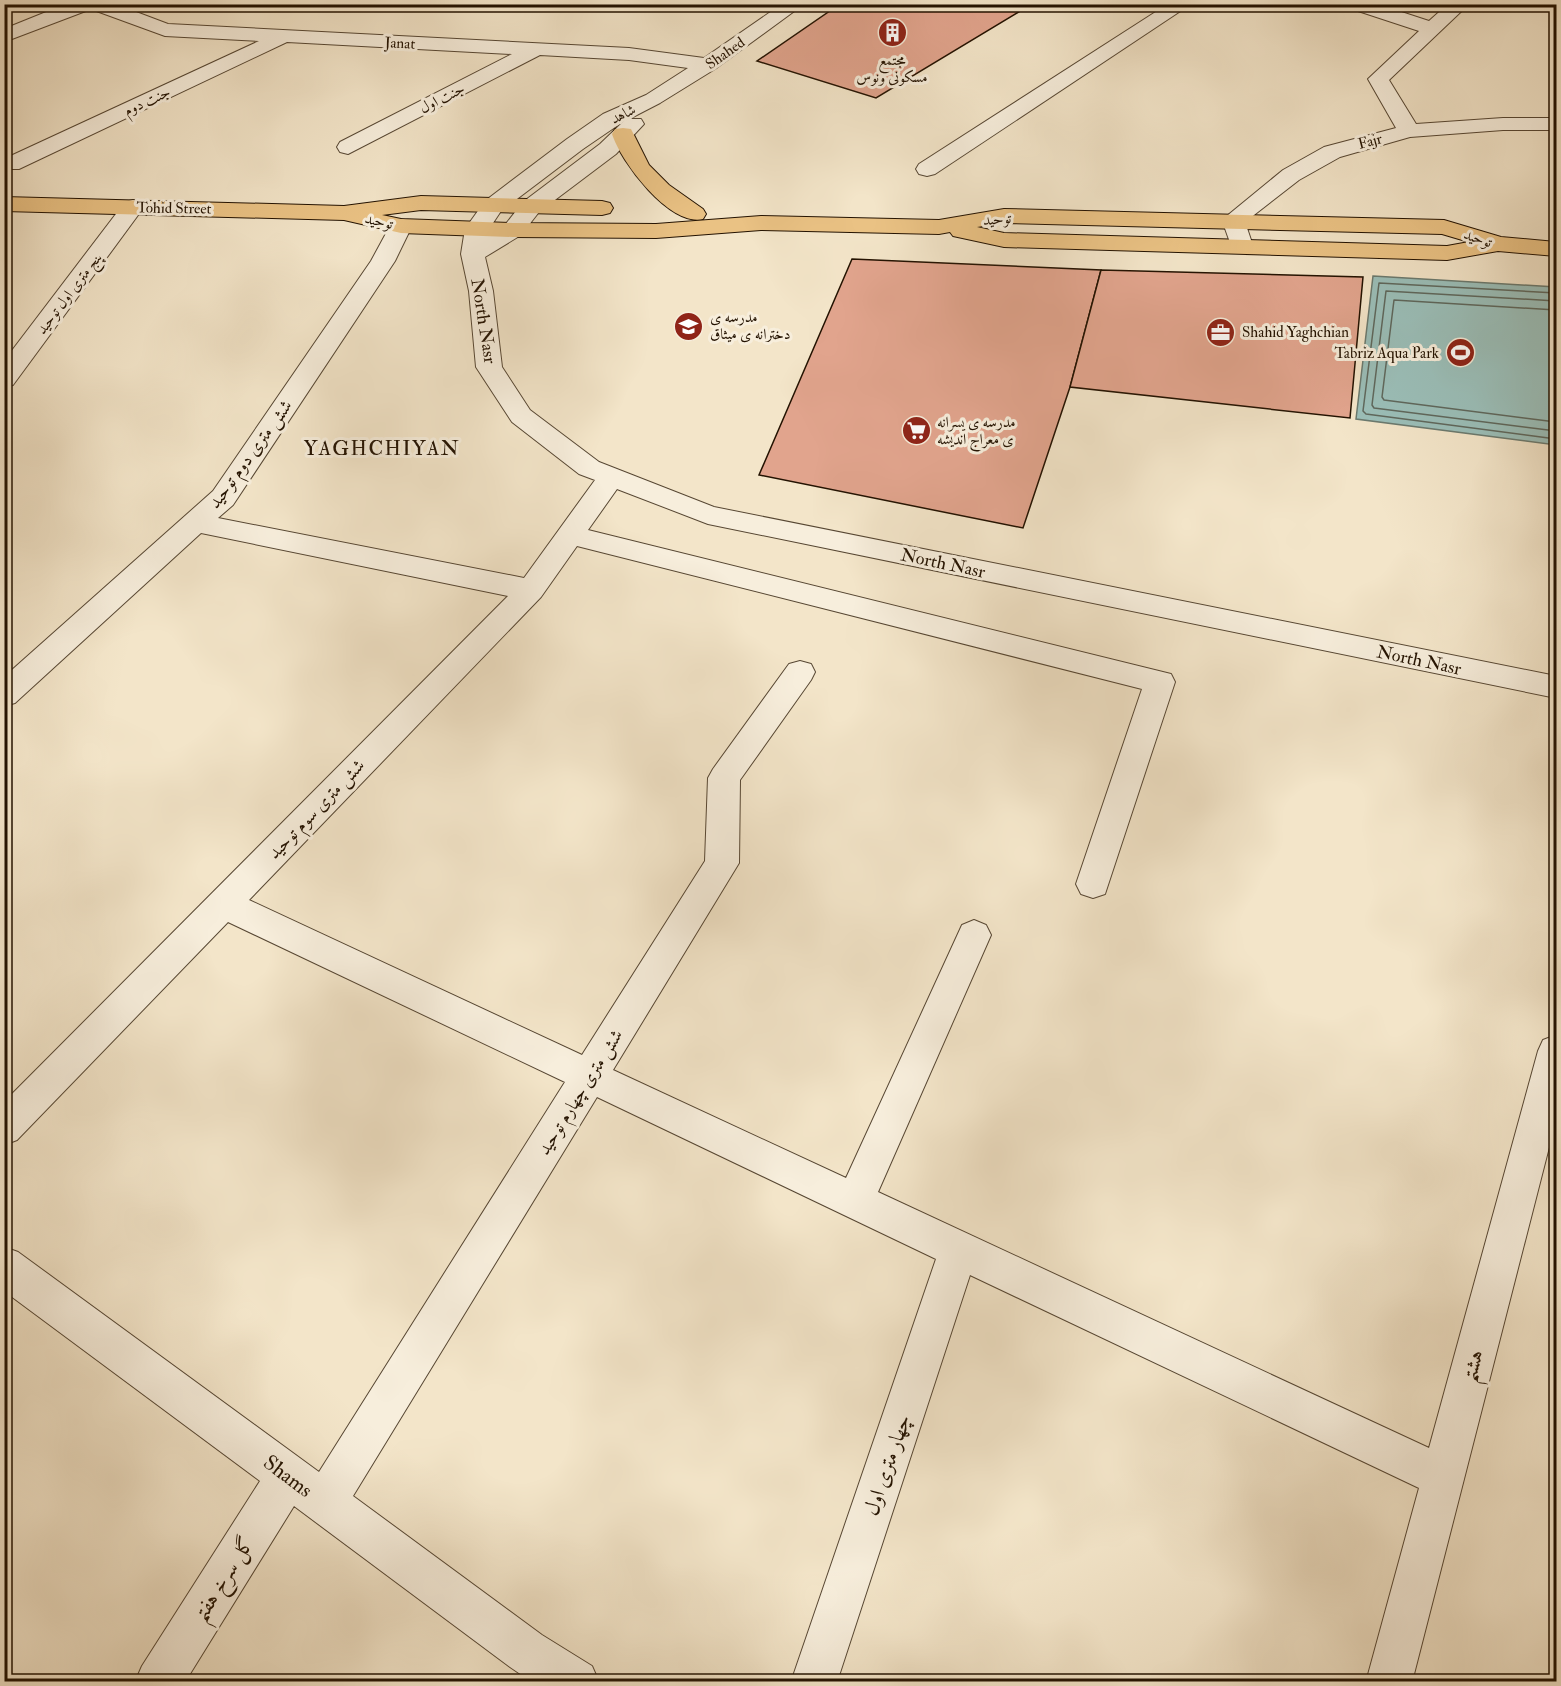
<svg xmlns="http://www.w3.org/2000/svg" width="1561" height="1686" viewBox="0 0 1561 1686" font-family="'IM FELL Double Pica',Amiri,serif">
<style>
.water{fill:#9bbfb9;stroke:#6b7a6f;stroke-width:1.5}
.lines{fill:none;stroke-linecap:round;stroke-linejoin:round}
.shore{stroke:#5f685d;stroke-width:1.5}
.building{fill:#e1a48d;stroke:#231201;stroke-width:1.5}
.minor-casing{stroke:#574733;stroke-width:2}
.major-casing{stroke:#231201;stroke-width:2}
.minor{fill:#f7eedc;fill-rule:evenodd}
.major{fill:#eac284;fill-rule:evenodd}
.labels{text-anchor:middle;stroke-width:6;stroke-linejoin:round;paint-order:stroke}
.far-street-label{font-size:15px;fill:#231201;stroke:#f7eedc}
.far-poi-label{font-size:15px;fill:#231201;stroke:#f7eedc;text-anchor:start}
.street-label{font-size:18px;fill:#231201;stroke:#f7eedc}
.neighbourhood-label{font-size:20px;letter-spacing:1.5px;fill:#231201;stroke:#f7eedc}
.near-street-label{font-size:21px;fill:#231201;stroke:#f7eedc}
</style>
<rect width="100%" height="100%" fill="#f3e5c9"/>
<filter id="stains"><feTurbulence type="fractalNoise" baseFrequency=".00333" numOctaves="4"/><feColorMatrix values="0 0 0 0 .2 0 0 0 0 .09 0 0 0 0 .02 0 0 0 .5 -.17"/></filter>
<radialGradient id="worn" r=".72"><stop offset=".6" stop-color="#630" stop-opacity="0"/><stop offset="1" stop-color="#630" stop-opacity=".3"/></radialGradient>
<polygon class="water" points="1373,276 1556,287 1556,445 1356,419"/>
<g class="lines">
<g class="shore">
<polyline points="1556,293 1379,283 1363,411 1366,414 1556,439"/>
<polyline points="1556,301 1386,291 1372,405 1374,408 1556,431"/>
<polyline points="1556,310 1394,300 1382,397 1384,400 1556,422"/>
</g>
</g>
<g class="building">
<polygon points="840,4 1032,4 876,98 757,61"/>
<polygon points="852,259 1101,270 1070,387 1023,528 759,475"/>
<polygon points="1101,270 1363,277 1350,418 1070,387"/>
</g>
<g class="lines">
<defs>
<g id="minor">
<path d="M66 4H115L168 24 629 48 704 58 782 4H804L715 69 660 103 629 119H641L644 124 616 154 539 212 521 235 485 257 493 291 502 367 530 410 599 462 714 507 1556 676V698L708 524 617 489 588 530 1171 674 1175 682 1105 894 1093 898 1081 894 1076 884 1142 689 577 546 541 597 249 900 582 1055 705 861 708 778 713 769 789 664 800 661 811 664 815 672 811 680 740 780 739 863 613 1070 846 1178 962 925 974 920 986 925 991 935 878 1192 1429 1448 1538 1051 1543 1040 1556 1035V1120L1412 1682H1366L1419 1488 970 1275 837 1682H791L936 1259 597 1097 353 1496 542 1635 592 1666 599 1682H532L510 1667 294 1506 185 1682H135L142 1666 260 1481 4 1291V1247L18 1252 319 1472 565 1082 228 922 17 1140 4 1145V1102L508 596 201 533 15 703 4 706V677L213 491 371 261 390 226 393 221 401 219 409 221 412 226 395 261 233 505 218 518 524 578 595 480 579 474 512 422 476 367 469 291 461 254 465 229 485 201 567 139 603 114 646 95 688 68 629 60 540 55 348 154 340 152 337 147 340 142 512 54 287 42 19 169H4V159L259 41 165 36 91 9 4 42V29ZM624 121 600 144 523 202 505 225 488 235 489 229 501 211 583 149Z"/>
<polygon points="1168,4 1191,4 935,174 927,176 919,174 916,169 919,164"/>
<polygon points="1347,4 1377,4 1429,21 1448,4 1469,4 1389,80 1416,124 1503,118 1556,118 1556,130 1503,130 1410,137 1340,157 1299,180 1245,222 1253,246 1249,251 1241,253 1233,251 1222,220 1283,170 1324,147 1396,128 1368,79 1419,31 1349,8"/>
<polygon points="133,200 141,202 144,207 13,385 4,387 4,361 125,202"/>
</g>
<g id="major">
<path d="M623 128 631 129 649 165 669 185 703 209 706 214 703 219C670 227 621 162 612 134L615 129Z"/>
<path d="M421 196 602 201 610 203 613 208 610 213 602 215 421 210 382 215 401 219 513 223 656 224 761 216 939 220 1004 209 1444 220 1501 237 1556 242V256L1498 251 1447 260 1004 247 953 236 950 232 939 234 761 230 656 238 513 237 401 233 344 220 4 211V197L344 206ZM1004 223 1442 234 1469 242 1447 246 1004 233 977 227Z"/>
</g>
</defs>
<use href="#minor" class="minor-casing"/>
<use href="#major" class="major-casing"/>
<use href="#minor" class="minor"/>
<use href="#major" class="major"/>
</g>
<defs>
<symbol id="building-disc" viewBox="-11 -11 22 22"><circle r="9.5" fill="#8f2418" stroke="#f7eedc"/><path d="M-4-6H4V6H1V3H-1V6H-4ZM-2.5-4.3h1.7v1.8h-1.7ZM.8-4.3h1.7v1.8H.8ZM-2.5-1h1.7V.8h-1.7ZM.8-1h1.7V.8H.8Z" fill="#fff"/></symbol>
<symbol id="school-disc" viewBox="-11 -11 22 22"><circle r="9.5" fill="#8f2418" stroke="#f7eedc"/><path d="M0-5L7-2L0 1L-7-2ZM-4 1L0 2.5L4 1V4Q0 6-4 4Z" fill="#fff"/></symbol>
<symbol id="office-disc" viewBox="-11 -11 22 22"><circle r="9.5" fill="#8f2418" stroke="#f7eedc"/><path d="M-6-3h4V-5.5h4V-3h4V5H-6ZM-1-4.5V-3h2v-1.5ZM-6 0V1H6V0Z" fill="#fff"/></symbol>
<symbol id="stadium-disc" viewBox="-11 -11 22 22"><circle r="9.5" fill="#8f2418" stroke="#f7eedc"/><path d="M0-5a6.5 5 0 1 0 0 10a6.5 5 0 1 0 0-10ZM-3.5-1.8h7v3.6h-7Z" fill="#fff"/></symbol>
<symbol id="supermarket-disc" viewBox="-11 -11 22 22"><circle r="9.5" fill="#8f2418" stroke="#f7eedc"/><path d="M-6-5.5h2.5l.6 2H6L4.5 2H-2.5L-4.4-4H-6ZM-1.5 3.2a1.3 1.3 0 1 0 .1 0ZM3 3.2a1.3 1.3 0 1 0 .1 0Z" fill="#fff"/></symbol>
</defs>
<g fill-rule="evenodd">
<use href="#building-disc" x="876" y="16" width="33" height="33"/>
<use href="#school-disc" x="672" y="310" width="33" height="33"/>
<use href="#office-disc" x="1204" y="316" width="33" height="33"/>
<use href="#stadium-disc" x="1444" y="336" width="33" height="33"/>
<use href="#supermarket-disc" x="900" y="414" width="33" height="33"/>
</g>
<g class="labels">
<g class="far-street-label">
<text transform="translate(400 43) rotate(3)" y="5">Janat</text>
<text transform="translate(725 53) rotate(-35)" y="5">Shahed</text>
<text transform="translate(442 98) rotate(-27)" y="5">جنت اول</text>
<text transform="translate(147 101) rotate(-25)" y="5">جنت دوم</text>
<text transform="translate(623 114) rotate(-27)" y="5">شاهد</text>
<text transform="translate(1370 141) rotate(-15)" y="5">Fajr</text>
<text transform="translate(174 208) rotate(1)" y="5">Tohid Street</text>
<text transform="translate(997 219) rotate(-5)" y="5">توحید</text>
<text transform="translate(379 221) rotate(13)" y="5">توحید</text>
<text transform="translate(1478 238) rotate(19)" y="5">توحید</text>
<text transform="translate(69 293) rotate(-53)" y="5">پنج متری اول توحید</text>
</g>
<g class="far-poi-label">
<text x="892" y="65" text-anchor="middle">مجتمع<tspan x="892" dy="17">مسکونی ونوس</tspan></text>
<text x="710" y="322">مدرسه ی<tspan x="710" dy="17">دخترانه ی میثاق</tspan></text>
<text x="1242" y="337">Shahid Yaghchian</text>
<text x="1439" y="358" text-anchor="end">Tabriz Aqua Park</text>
<text x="937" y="427">مدرسه ی پسرانه<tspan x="937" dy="17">ی معراج اندیشه</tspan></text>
</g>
<g class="street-label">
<text transform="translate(484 321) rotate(81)" y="6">North Nasr</text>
<text transform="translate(250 454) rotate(-54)" y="6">شش متری دوم توحید</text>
<text transform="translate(943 563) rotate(12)" y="6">North Nasr</text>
<text transform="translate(1419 660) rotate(12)" y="6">North Nasr</text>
<text transform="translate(316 809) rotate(-46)" y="6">شش متری سوم توحید</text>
<text transform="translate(580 1092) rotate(-58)" y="6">شش متری چهارم توحید</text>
</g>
<g class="neighbourhood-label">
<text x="382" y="455">YAGHCHIYAN</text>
</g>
<g class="near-street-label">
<text transform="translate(1472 1366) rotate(-75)" y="7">هشتم</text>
<text transform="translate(887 1465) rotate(-71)" y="7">چهار متری اول</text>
<text transform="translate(288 1476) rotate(37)" y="7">Shams</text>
<text transform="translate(223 1579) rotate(-58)" y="7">گل سرخ هفتم</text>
</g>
</g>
<rect width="1561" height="1686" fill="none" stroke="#f3e5c9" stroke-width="24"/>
<rect x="6" y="6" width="1549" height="1674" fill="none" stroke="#231201" stroke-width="3"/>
<rect x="12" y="12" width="1537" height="1662" fill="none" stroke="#231201" stroke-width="1.5"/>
<rect width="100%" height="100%" filter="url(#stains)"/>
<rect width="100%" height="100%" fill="url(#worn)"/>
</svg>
